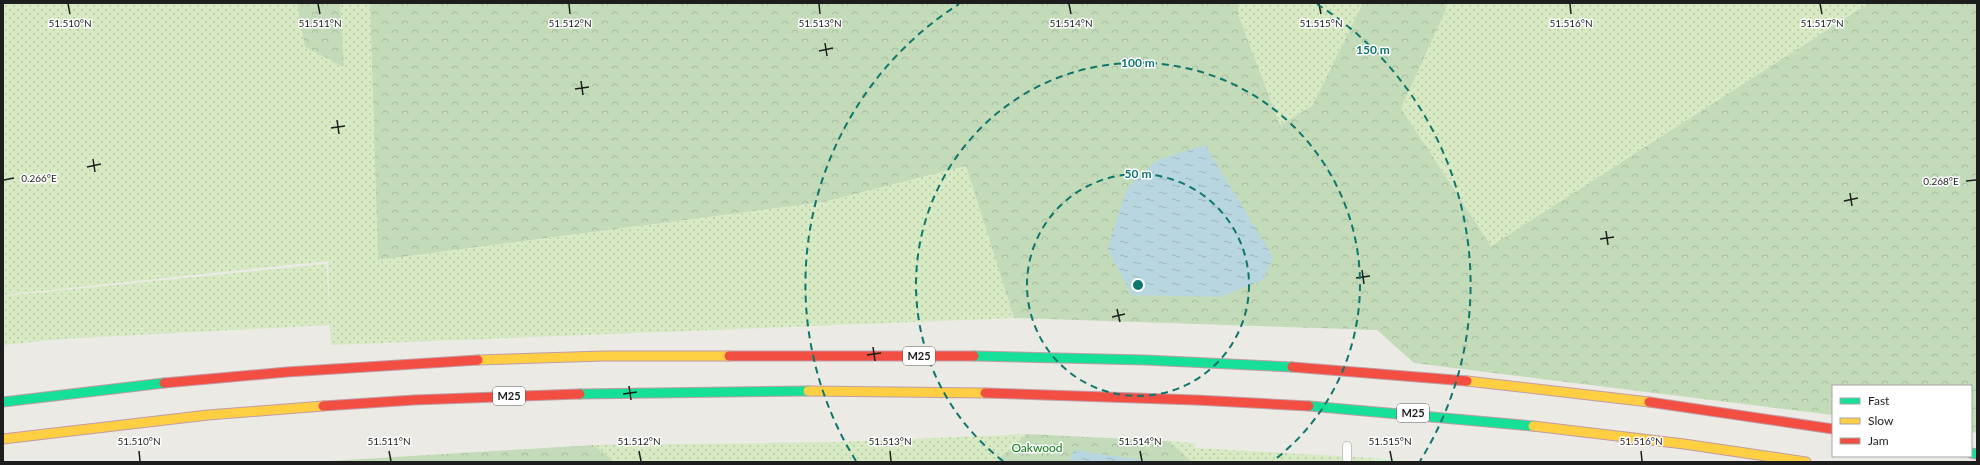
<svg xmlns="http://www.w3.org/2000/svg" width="1980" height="465" viewBox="0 0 1980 465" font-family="Lato,sans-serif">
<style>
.grass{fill:url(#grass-dots)}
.forest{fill:url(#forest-crowns)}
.park{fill:url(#park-dots)}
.water{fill:url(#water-ripples)}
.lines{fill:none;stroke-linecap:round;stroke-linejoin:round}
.lane-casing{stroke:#c4c4c1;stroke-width:10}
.fast-casing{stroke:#c19ca6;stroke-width:11}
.slow-casing{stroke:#c19ca6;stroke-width:11}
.jam-casing{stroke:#c19ca6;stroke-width:11}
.lane{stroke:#fcfcfb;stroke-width:8}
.fast{stroke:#16e098;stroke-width:9}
.slow{stroke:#ffcf43;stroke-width:9}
.jam{stroke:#f24e42;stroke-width:9}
.ticks{fill:none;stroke:#1d1d1d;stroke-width:1.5}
.ring{fill:none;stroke:#0f766e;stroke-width:2;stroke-dasharray:7 5}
.labels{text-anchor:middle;stroke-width:3;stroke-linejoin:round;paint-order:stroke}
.shield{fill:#fff;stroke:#616161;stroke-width:1}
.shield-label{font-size:11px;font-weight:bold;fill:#1d1d1d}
.park-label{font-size:12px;fill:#097d16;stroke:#fff}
.ticks-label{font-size:10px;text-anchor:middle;fill:#1d1d1d;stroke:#fff;stroke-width:3;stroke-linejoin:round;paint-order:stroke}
.centre{fill:#0f766e;stroke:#fff;stroke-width:2}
.ring-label{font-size:12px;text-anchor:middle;font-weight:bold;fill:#0f766e;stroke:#fff;stroke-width:3;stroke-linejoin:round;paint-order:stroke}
</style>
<defs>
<pattern id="grass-dots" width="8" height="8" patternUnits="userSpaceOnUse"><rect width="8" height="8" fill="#d7eac3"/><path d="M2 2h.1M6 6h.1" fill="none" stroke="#b8c8a7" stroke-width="1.8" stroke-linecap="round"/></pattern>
<pattern id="forest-crowns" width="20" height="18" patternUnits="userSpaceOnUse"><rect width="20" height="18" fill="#c4dbba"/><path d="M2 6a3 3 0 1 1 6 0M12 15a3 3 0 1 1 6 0" fill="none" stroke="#a8bc9f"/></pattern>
<pattern id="park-dots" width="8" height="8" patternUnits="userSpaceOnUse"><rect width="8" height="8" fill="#d2f3d3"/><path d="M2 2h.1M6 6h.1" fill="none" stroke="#b4d0b5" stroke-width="1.8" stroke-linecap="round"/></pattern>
<pattern id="water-ripples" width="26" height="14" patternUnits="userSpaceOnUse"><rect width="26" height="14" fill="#b8d6df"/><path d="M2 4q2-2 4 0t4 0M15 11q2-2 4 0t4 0" fill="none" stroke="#9eb7bf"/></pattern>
</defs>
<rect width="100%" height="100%" fill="#ebeae5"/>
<g class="grass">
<polygon points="3,3 370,3 378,260 823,202 966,166 1014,318 331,345 330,325 61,339 3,345 3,296 326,264 330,313 328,261 3,295"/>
<polygon points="1238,3 1363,3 1312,106 1280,125 1238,14"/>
<polygon points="1447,3 1869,3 1491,246 1401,108 1445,12"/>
<polygon points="1027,434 995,462 615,462 593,445 840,442"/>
<polygon points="1168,441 1195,443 1195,448 1375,458 1374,462 1193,462"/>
</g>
<g class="forest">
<polygon points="297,3 340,3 344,67 305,47"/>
<polygon points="370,3 1238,3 1238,14 1280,125 1312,106 1363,3 1447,3 1445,12 1401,108 1491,246 1869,3 1977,3 1977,433 1971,432 1971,386 1833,386 1833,415 1414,363 1377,330 1014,318 966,166 823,202 378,260"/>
<polygon points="1027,434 1168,441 1193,462 1147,462 1074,451 1069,462 995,462"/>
<polygon points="593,445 615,462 312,462"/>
</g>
<polygon class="park" points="1375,458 1417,462 1374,462"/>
<g class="water">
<polygon points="1205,145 1273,257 1263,280 1220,297 1132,295 1107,249 1127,188 1157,160"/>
<polygon points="1074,450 1147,461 1069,462"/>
</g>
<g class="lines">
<defs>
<polyline id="lane" points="1347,462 1347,446"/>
<g id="fast">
<polyline points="974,356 1145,360 1292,367"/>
<polyline points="580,394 808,391"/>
<polyline points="3,402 164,383"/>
<polyline points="1309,406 1533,426"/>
<polyline points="1971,453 1977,454"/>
</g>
<g id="slow">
<polyline points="478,360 604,356 729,356"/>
<polyline points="1467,381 1649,402"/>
<polyline points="808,391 985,393"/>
<polyline points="1533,426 1684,444 1806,462"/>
<polyline points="3,439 208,415 323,406"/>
</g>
<g id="jam">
<polyline points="729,356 974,356"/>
<polyline points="1292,367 1467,381"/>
<polyline points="164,383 287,372 478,360"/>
<polyline points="985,393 1196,400 1309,406"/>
<polyline points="1649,402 1833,429"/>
<polyline points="323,406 414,400 580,394"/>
</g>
</defs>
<use href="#lane" class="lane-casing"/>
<use href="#fast" class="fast-casing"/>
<use href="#slow" class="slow-casing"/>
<use href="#jam" class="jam-casing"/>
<use href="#lane" class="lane"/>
<use href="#fast" class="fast"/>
<use href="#slow" class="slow"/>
<use href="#jam" class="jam"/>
</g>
<path class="ticks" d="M68 4 70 14M318 4 320 14M569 4 570 14M819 4 820 14M1069 4 1071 14M1319 4 1321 14M1570 4 1571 14M1820 4 1822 14M825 43 827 56M819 51 833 48M581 81 583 95M575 89 589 87M337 120 339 134M331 128 345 126M93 159 95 172M87 167 101 164M4 180 14 178M1966 181 1976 180M1850 193 1852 206M1844 201 1858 198M1606 231 1608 245M1600 239 1614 237M1362 270 1364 284M1356 278 1370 276M1117 309 1120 322M1112 317 1125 314M873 347 875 361M867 355 881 353M629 386 631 400M623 394 637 392M139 451 140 461M389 451 391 461M639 451 641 461M890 451 891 461M1140 451 1142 461M1390 451 1392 461M1641 451 1642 461"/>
<g class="ring">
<circle cx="1138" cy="285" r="111"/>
<path d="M1003 461A222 222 0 1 1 1273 461"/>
<path d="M856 461A333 333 0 0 1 959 4M1317 4A333 333 0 0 1 1420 461"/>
</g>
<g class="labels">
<g class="shield">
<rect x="903" y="347" width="32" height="18" rx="3"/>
<rect x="493" y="387" width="32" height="18" rx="3"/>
<rect x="1397" y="404" width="32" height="18" rx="3"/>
</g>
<g class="shield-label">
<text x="919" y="360">M25</text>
<text x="509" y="400">M25</text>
<text x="1413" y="417">M25</text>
</g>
<g class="park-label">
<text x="1037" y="452">Oakwood</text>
</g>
</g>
<g class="ticks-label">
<text x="1071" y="27">51.514°N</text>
<text x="1822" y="27">51.517°N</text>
<text x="70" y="27">51.510°N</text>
<text x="320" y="27">51.511°N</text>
<text x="570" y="27">51.512°N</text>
<text x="820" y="27">51.513°N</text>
<text x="1321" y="27">51.515°N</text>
<text x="1571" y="27">51.516°N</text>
<text x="39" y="182">0.266°E</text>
<text x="1941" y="185">0.268°E</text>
<text x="139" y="445">51.510°N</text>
<text x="389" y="445">51.511°N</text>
<text x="639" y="445">51.512°N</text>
<text x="890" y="445">51.513°N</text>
<text x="1140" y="445">51.514°N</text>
<text x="1390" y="445">51.515°N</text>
<text x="1641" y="445">51.516°N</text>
</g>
<circle cx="1138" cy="285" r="6" class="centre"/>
<g class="ring-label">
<text x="1373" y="54">150 m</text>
<text x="1138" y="67">100 m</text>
<text x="1138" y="178">50 m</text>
</g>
<rect width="1980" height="465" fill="none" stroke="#1d1d1d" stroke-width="8"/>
<rect x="1832" y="385" width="140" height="72" fill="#ffffff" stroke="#a5a5a5"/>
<rect x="1840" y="398" width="20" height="6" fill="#16e098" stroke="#a5a5a5"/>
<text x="1868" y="405" font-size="12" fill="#1d1d1d">Fast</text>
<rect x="1840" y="418" width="20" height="6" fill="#ffcf43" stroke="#a5a5a5"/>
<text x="1868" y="425" font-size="12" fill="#1d1d1d">Slow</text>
<rect x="1840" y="438" width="20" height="6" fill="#f24e42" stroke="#a5a5a5"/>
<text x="1868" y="445" font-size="12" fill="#1d1d1d">Jam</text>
</svg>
